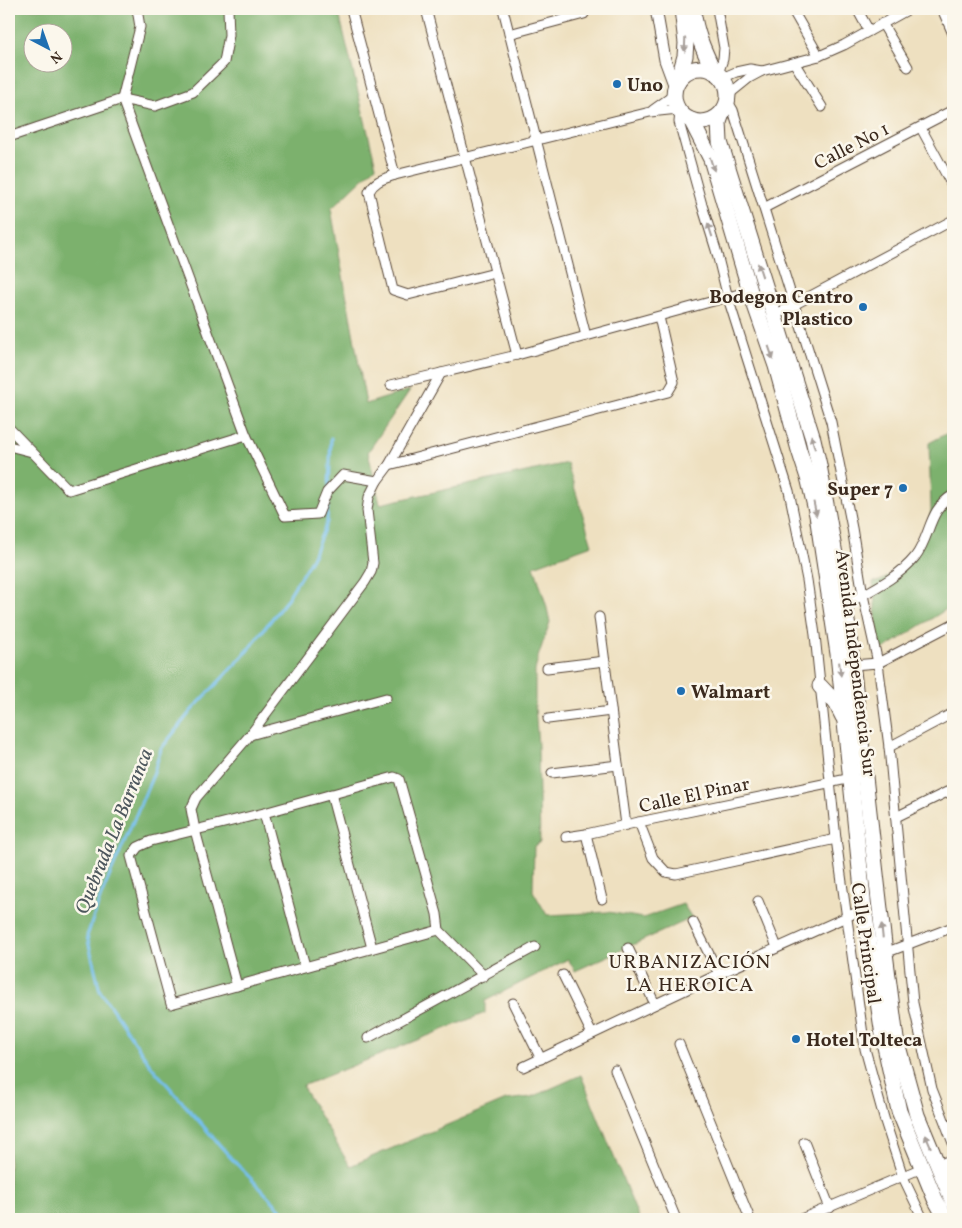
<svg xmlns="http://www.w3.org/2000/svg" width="962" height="1228" viewBox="0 0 962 1228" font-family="Vollkorn,serif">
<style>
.forest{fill:#7cb16d;stroke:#5c6e46;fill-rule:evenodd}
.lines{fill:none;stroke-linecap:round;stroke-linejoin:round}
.stream{stroke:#76c0ef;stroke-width:3}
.minor-casing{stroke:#564536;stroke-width:11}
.tertiary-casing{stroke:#564536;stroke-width:13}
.trunk-casing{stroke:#564536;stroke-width:17}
.minor{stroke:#fff;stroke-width:9}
.tertiary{stroke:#fff;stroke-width:11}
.trunk{stroke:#fff;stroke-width:15}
.oneway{fill:#a79f9a}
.poi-dot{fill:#1f6fb2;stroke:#fbf7ec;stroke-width:2}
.labels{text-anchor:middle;stroke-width:5;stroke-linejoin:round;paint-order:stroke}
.poi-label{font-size:19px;font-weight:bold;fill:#3b2a1e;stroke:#fbf7ec;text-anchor:start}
.street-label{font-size:19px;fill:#3b2a1e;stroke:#fbf7ec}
.water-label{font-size:20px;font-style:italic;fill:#4d575d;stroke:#fbf7ec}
.neighbourhood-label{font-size:20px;letter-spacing:1px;fill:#3b2a1e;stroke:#fbf7ec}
</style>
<rect width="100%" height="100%" fill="#fbf7ec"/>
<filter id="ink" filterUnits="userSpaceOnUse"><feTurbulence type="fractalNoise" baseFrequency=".02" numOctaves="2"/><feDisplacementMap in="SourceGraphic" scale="10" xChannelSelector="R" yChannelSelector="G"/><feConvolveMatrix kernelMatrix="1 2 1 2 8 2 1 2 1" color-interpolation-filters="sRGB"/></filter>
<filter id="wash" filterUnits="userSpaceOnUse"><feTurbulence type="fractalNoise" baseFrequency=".0096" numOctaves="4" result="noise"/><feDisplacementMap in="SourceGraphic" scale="20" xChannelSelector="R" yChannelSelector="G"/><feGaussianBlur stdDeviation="1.12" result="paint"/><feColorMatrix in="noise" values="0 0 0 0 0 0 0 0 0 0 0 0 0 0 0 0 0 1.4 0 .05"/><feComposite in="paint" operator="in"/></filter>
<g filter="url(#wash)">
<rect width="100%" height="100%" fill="#eee0c0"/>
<g class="forest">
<path d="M9 9H338L376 166 331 209 366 404 410 390 368 452 380 504 567 463 592 545 534 566 546 604 550 622 538 657 535 671V706L538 745 540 842 534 846 533 891 547 915 608 912 643 918 683 904 692 918 575 971 568 959 485 1001V1013L302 1086 350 1166 506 1100 532 1097 581 1075 639 1219H9ZM32 32H62V62H32Z"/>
<path d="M953 430V605L879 652 873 582C882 582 887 577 893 572 913 556 927 535 931 510L929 443Z"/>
</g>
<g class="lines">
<g class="stream">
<polyline points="329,487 331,438"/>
<polyline points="290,1219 231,1158 151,1066 100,991 87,936 101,896 153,775 161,749 191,711 244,655 285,602 312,558 327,522 328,499"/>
</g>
</g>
</g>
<g filter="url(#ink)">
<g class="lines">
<defs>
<g id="minor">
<polyline points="137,9 140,27 122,99 246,435 285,516 318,514 327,492 343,475 377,481"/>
<polyline points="351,9 395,175"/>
<polyline points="426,9 517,355"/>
<polyline points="503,9 586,336"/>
<polyline points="717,9 724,48 723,59 718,74"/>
<polyline points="792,9 819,56"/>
<polyline points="857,9 869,31"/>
<polyline points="942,9 953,34"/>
<polyline points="882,23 908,67"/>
<polyline points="509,34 584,14"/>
<polyline points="795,64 822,107"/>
<polyline points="722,78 736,72 750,69 762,71 819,56 844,45 909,9"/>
<polyline points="728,95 749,78 762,71"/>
<polyline points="727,100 733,110 831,422 852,528 863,595 878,663 889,747 913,1003 932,1089 953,1143"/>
<polyline points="653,110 674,95"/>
<polyline points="680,113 679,122 702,205 716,250 728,298 789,491 807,580 815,635 836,839 865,1049 884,1118 903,1177 923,1219"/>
<polyline points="921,128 953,187"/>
<polyline points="9,137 122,99 155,106 193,92 224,62 229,35 228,9"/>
<polyline points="764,208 953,110"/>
<path d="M495 273 408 295 393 290 369 192C374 181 383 179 395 175L650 112 678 109"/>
<polyline points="775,315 953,220"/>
<polyline points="391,385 517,355 750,291"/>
<polyline points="9,428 69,490 246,435"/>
<polyline points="9,446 32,452"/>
<polyline points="389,465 668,392 674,382 659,317"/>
<path d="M845 605C869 591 897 579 915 557 931 536 928 510 953 495"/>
<polyline points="599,617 626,825"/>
<polyline points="853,665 878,663 953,624"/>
<polyline points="547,668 605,661"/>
<polyline points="548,719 611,711"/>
<polyline points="250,735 386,698"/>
<polyline points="889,747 953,713"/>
<polyline points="552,773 618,765"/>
<polyline points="331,794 372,948"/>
<polyline points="264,813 305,966"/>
<polyline points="896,817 953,789"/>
<polyline points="639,822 653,858 666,872 676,874 836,839"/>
<polyline points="586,834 602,899"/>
<polyline points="566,837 586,834 639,822 852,778"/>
<polyline points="758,901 777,947"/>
<polyline points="693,922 719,974"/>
<polyline points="439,930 171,1004 131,856 138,847 151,841 264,813 394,777 399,779 437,914 439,930 484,976"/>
<polyline points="628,948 655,1004"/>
<polyline points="885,953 953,927"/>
<polyline points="563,975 592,1034"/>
<polyline points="237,986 195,830 191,809 196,798 250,735 365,582 371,572 373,563 367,510 369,497 377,481 389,465 441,373"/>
<polyline points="513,1003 541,1059"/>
<polyline points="368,1038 535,947"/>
<polyline points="679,1044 750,1219"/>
<polyline points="523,1067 719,974 864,909"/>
<polyline points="615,1070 676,1219"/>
<polyline points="804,1142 830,1208"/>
<polyline points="938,1165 953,1159"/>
<polyline points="801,1219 922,1168"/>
</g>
<polyline id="tertiary" points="656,9 665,60 675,87"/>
<g id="trunk">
<path d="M693 9C695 32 704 51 714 72"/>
<circle cx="701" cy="95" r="27"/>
<polyline points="678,81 685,56 686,43 682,9"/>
<polyline points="723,111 719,122 720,142 813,439 819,465 848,627 885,953 896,1039 917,1115 953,1202"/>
<polyline points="691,120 711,159 750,291 776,366 799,450 809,481 817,515 838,654 864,909 884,1042 899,1111 935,1199 946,1219"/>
<polyline points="820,686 836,703 843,717"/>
</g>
</defs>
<use href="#minor" class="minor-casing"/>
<use href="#tertiary" class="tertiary-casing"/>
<use href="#trunk" class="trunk-casing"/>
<use href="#minor" class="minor"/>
<use href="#tertiary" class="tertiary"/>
<use href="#trunk" class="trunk"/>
</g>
<defs><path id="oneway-solid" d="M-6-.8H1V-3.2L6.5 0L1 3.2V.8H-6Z" transform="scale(1.25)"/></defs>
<g class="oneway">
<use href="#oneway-solid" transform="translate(685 45) rotate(92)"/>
<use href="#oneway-solid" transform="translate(712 164) rotate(72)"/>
<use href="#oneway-solid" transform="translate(710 230) rotate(-108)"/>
<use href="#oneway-solid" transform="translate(760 270) rotate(-108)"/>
<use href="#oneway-solid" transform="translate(771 353) rotate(71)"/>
<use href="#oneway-solid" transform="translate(813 442) rotate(-105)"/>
<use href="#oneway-solid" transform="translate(815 509) rotate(78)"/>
<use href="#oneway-solid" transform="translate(840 669) rotate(83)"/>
<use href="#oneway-solid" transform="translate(882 931) rotate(-96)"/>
<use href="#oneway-solid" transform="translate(928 1141) rotate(-113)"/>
</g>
</g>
<g class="poi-dot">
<circle cx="617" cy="84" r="5"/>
<circle cx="863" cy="307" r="5"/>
<circle cx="903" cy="488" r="5"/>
<circle cx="681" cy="691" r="5"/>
<circle cx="796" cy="1039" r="5"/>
</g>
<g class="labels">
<g class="poi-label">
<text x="627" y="91">Uno</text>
<text x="853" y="303" text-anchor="end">Bodegon Centro<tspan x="853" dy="22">Plastico</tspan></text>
<text x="893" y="495" text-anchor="end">Super 7</text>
<text x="691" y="698">Walmart</text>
<text x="806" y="1046">Hotel Tolteca</text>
</g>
<g class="street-label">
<text transform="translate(851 145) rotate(-27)" y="7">Calle No 1</text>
<text transform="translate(857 663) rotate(83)" y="7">Avenida Independencia Sur</text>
<text transform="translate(694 794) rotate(-12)" y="7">Calle El Pinar</text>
<text transform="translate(867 943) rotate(82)" y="7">Calle Principal</text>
</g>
<g class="water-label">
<text transform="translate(113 831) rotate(-68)" y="7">Quebrada La Barranca</text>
</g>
<g class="neighbourhood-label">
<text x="690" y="968">URBANIZACIÓN<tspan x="690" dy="23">LA HEROICA</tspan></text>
</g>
</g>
<rect width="962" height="1228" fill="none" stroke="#fbf7ec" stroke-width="30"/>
<g transform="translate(48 48) rotate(139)"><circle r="24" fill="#fbf7ec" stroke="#aea59a"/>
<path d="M0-4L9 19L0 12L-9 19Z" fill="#1f6fb2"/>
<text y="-8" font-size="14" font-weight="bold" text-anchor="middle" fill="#3b2a1e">N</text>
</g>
</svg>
